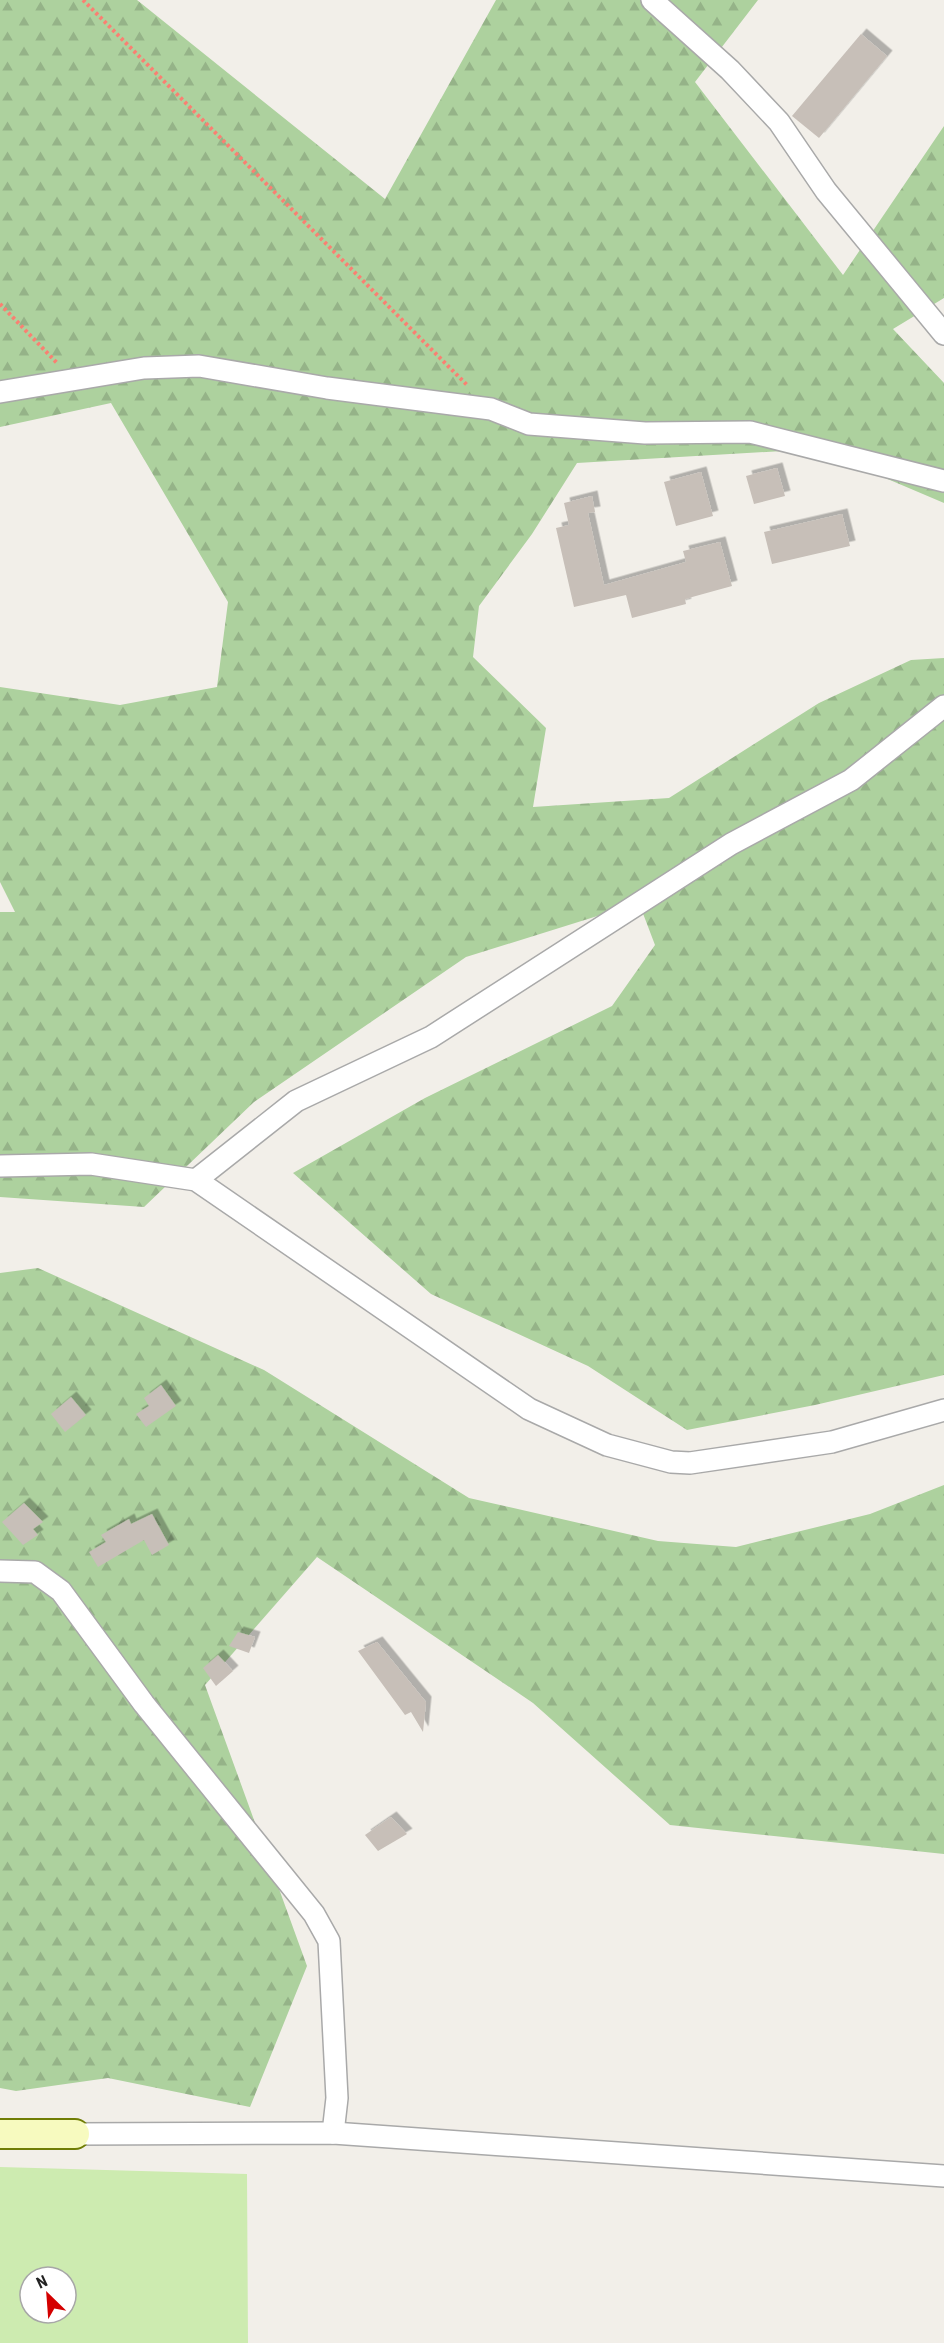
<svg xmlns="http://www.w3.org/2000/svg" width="944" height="2343" viewBox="0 0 944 2343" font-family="'Roboto Condensed',sans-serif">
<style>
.grass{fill:#cdebb0;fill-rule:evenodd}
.forest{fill:url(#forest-firs)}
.building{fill:#c7bfb8;filter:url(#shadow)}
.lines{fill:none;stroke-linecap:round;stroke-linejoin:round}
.street-casing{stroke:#a9a9a9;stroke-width:24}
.secondary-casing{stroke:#707d05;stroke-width:32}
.path{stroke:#fa8072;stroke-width:4;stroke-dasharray:3 3;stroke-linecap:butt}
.street{stroke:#fff;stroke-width:21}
.secondary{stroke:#f7fabf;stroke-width:28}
</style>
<defs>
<pattern id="forest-firs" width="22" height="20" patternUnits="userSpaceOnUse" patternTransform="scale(1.5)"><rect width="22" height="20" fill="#add19e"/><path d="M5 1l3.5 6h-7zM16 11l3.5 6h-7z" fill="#95b388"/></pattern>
<filter id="shadow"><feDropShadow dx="5.5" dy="-5.5" stdDeviation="0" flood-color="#0004"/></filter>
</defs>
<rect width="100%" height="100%" fill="#f2efe9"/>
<path class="grass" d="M0 2167 247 2174 248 2343H0ZM30 2277H66V2313H30Z"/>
<g class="forest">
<polygon points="0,0 137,0 385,199 496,0 758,0 695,82 843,275 944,126 944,298 893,329 944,383 944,503 817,449 577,463 532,534 479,606 473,657 546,728 533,807 669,798 819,703 911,660 944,658 944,1375 815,1405 687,1430 588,1366 431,1294 293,1173 425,1098 612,1006 655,945 639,903 466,957 254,1102 144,1207 0,1197 0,912 15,912 0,882 0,687 120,705 217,687 228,602 111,403 0,427"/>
<polygon points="38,1268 264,1370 469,1498 658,1541 736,1547 870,1514 944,1485 944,1854 670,1825 533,1703 317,1557 205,1685 307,1966 250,2107 108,2078 16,2091 0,2088 0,1273"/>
</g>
<g class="building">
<polygon points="861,34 887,56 819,138 792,116"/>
<polygon points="777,468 785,496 754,504 746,476"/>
<polygon points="701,472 713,516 676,526 664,482"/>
<polygon points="592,496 595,512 588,513 604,585 686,562 683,551 720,542 732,586 685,599 686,604 632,618 626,595 574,607 556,528 569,525 564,503"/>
<polygon points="842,514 850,546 772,564 764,532"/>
<polygon points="161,1385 176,1406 146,1427 136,1414 149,1406 144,1398"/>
<polygon points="71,1397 86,1415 65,1432 51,1414"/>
<polygon points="24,1503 43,1522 33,1529 38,1535 23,1545 2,1522"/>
<polygon points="152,1514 169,1545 152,1555 144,1540 98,1567 89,1552 106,1542 101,1535 129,1519 131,1524"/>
<polygon points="238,1632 255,1637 249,1653 229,1646"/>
<polygon points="377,1642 426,1702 423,1732 411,1712 405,1715 358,1651"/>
<polygon points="218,1655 233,1671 216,1686 203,1668"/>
<polygon points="391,1817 407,1834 378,1851 365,1835"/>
</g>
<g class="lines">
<defs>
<g id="street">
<polyline points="652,0 730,70 779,122 826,191 944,334"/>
<polyline points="0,392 144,368 199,366 327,388 491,409 529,424 645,433 750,432 944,481"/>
<polyline points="0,1166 91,1164 196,1180 529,1409 607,1445 671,1462 690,1463 832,1442 944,1410"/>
<polyline points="196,1180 296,1101 431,1037 731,844 851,780 944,706"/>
<polyline points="0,1571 35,1572 61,1591 144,1704 314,1914 329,1941 337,2098 333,2133"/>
<polyline points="75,2134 333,2133 944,2176"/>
</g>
<polyline id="secondary" points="0,2134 75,2134"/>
</defs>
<use href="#street" class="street-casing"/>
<use href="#secondary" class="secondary-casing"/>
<g class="path">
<polyline points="83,0 468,386"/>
<polyline points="0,304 58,364"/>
</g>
<use href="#street" class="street"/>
<use href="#secondary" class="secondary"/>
</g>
<g transform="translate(48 2295) rotate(335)"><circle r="28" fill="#ffffff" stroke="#a7a7a7" stroke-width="1.5"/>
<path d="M0-4.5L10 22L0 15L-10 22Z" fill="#d40000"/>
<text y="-9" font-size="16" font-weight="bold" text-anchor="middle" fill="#222222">N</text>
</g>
</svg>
